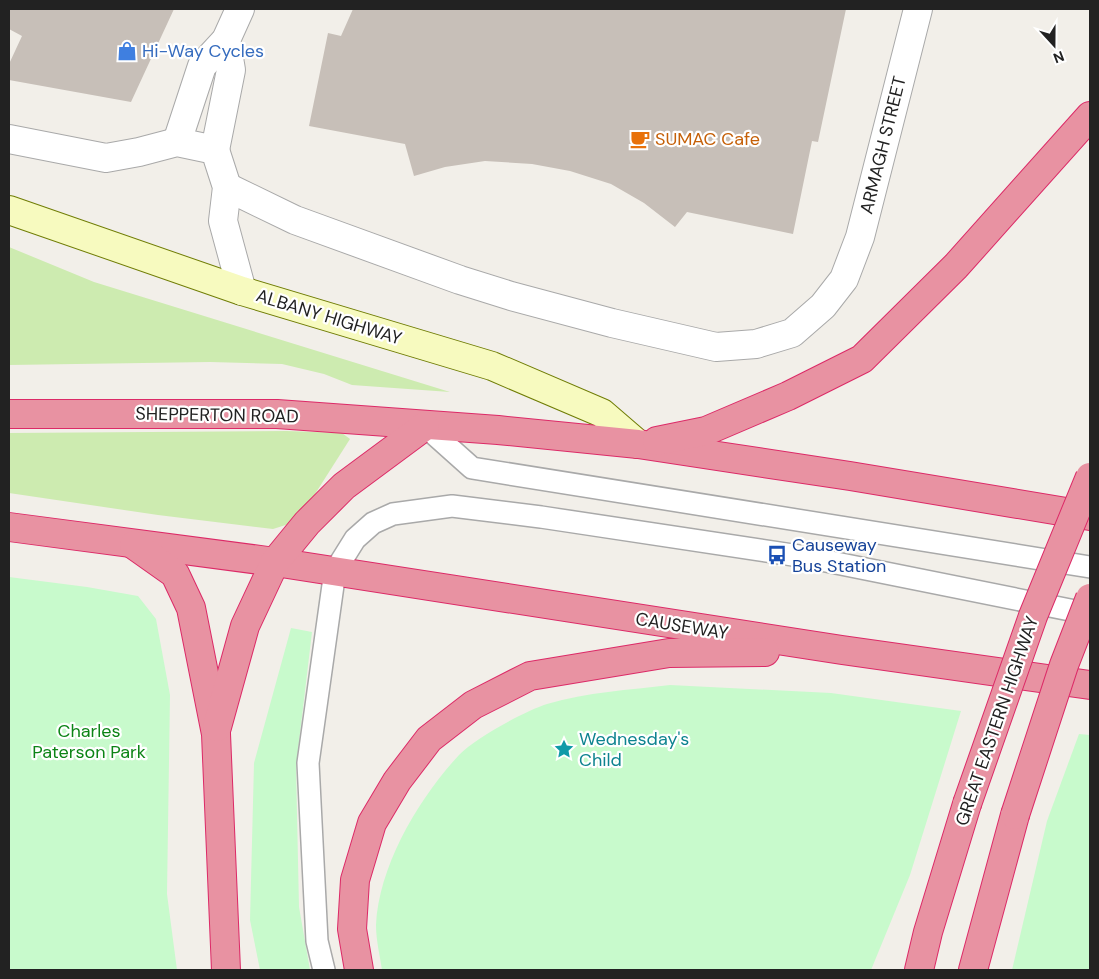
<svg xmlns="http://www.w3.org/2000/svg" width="1099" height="979" viewBox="0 0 1099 979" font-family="'DM Sans',sans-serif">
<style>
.grass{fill:#cdebb0}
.park{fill:#c8facc}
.building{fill:#c7bfb8}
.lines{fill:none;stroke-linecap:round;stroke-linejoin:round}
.lane-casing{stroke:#a9a9a9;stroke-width:24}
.street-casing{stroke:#a9a9a9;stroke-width:30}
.secondary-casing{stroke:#707d05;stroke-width:30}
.highway-casing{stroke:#dc2a67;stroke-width:30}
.lane{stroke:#fff;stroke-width:21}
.street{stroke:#fff;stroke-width:28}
.secondary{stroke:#f7fabf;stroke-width:28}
.highway{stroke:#e892a2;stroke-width:28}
.highway-bridge-casing{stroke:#dc2a67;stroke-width:30;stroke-linecap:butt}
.highway-bridge{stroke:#e892a2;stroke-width:28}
.labels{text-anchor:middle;stroke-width:4.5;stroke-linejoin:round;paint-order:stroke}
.shop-label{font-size:18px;fill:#366cbe;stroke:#fff;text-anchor:start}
.food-label{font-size:18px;fill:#c56008;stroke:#fff;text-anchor:start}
.street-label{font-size:18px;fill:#222;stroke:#fff}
.transit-label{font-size:18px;fill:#164399;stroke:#fff;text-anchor:start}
.park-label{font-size:18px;fill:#0c8416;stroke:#fff}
.culture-label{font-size:18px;fill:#0d838f;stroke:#fff;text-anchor:start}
</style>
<rect width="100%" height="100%" fill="#f2efe9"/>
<g class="grass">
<polygon points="9,247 94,282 450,392 352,385 324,374 282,364 210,362 9,365"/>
<polygon points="287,431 342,433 350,439 308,505 292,523 273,529 158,515 9,493 9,433"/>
</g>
<g class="park">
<polygon points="9,577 87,587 138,596 156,619 170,695 167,894 177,970 9,970"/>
<polygon points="291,628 312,632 296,767 299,907 310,970 260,970 250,920 254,763"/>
<path d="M670 685 831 693 961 711 910 875 871 970H382C380 956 376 940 376 925 379 865 419 798 459 755 475 738 525 711 547 704 587 692 629 690 670 685Z"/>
<polygon points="1079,734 1090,735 1090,970 1012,970 1047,821"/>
</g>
<g class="building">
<polygon points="9,9 174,9 131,102 9,80 9,64 22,36 9,29"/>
<polygon points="353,9 846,9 818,142 812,141 793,234 687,212 675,227 644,203 611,184 570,171 532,164 485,161 445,167 414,176 405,144 309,126 328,33 341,36"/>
</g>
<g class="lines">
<defs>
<g id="lane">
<polyline points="425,426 472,468 1090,567"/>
<polyline points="324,970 317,941 308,763 335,571 355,539 373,523 393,514 452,506 541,517 806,557 1090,614"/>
</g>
<g id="street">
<polyline points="9,139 106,158 139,152 177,142 215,150 227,187 223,221 242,291"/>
<polyline points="177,142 202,66 226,40 240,9"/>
<polyline points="215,150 231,70 226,40"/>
<polyline points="227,187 295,220 460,280 511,296 612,323 716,347 756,344 792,333 823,306 844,279 860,237 918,9"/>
</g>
<polyline id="secondary" points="9,210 242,291 492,366 602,413 638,444"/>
<g id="highway">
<polyline points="9,414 277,414 498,430 638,444 850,476 1090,516"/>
<polyline points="657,441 706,431 788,396 862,359 956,266 1090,116"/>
<polyline points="9,527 275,562 842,650 1090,685"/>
<polyline points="134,545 175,574 191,608 216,734 226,970"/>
<polyline points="217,727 245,626 275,562 307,523 344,486 425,426"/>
<polyline points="359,970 352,929 355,880 372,823 397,781 429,739 473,705 530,676 669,653 765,652"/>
<polyline points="919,970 928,932 967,804"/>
<polyline points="973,970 1015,815"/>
</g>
</defs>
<use href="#lane" class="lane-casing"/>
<use href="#street" class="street-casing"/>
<use href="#secondary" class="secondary-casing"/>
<use href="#highway" class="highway-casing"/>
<use href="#lane" class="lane"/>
<use href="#street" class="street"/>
<use href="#secondary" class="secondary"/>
<use href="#highway" class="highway"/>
<defs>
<g id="highway-bridge">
<polyline points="967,804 1033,616 1090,477"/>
<polyline points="1015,815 1064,665 1090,598"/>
</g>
</defs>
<use href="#highway-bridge" class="highway-bridge-casing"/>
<use href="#highway-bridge" class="highway-bridge"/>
</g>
<defs>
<symbol id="shop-bare" viewBox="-9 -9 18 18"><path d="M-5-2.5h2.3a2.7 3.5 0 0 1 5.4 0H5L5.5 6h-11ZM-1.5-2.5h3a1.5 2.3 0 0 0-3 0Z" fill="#3f7fe0" stroke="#fff" stroke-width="2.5" paint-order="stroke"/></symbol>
<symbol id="cafe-bare" viewBox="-9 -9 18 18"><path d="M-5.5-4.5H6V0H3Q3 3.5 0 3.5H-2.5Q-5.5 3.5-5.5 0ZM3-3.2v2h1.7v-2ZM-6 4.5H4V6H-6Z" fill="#e8710a" stroke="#fff" stroke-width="2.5" paint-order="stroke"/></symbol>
<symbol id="bus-bare" viewBox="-9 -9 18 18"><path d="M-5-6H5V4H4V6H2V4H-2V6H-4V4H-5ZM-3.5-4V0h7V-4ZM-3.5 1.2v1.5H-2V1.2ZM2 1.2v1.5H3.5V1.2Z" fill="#1a4fb4" stroke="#fff" stroke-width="2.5" paint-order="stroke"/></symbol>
<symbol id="sight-bare" viewBox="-9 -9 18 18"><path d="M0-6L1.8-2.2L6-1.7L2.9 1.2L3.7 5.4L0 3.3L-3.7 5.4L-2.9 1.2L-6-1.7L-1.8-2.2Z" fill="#0f9aa8" stroke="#fff" stroke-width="2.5" paint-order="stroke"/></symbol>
</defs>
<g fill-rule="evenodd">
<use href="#shop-bare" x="113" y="37" width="28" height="28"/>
<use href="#cafe-bare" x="626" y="125" width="28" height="28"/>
<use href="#bus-bare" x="763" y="541" width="28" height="28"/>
<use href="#sight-bare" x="550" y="735" width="28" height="28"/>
</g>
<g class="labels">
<g class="shop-label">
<text x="142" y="57">Hi-Way Cycles</text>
</g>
<g class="food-label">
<text x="655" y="145">SUMAC Cafe</text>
</g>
<g class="street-label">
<text transform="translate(883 145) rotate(-76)" y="6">ARMAGH STREET</text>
<text transform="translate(329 317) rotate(17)" y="6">ALBANY HIGHWAY</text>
<text transform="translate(217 415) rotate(1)" y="6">SHEPPERTON ROAD</text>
<text transform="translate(682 626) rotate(9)" y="6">CAUSEWAY</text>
<text transform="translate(997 721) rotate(-71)" y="6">GREAT EASTERN HIGHWAY</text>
</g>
<g class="transit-label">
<text x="792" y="551">Causeway<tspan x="792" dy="21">Bus Station</tspan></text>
</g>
<g class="park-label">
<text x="89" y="737">Charles<tspan x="89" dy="21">Paterson Park</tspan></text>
</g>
<g class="culture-label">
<text x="579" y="745">Wednesday's<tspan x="579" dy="21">Child</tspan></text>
</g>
</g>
<rect width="1099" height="979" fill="none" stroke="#222222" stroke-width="20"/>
<g transform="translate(1054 45) rotate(159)" stroke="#ffffff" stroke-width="4" paint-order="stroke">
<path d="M0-4L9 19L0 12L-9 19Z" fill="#222222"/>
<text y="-8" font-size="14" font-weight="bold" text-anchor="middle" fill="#222222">N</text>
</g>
</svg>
